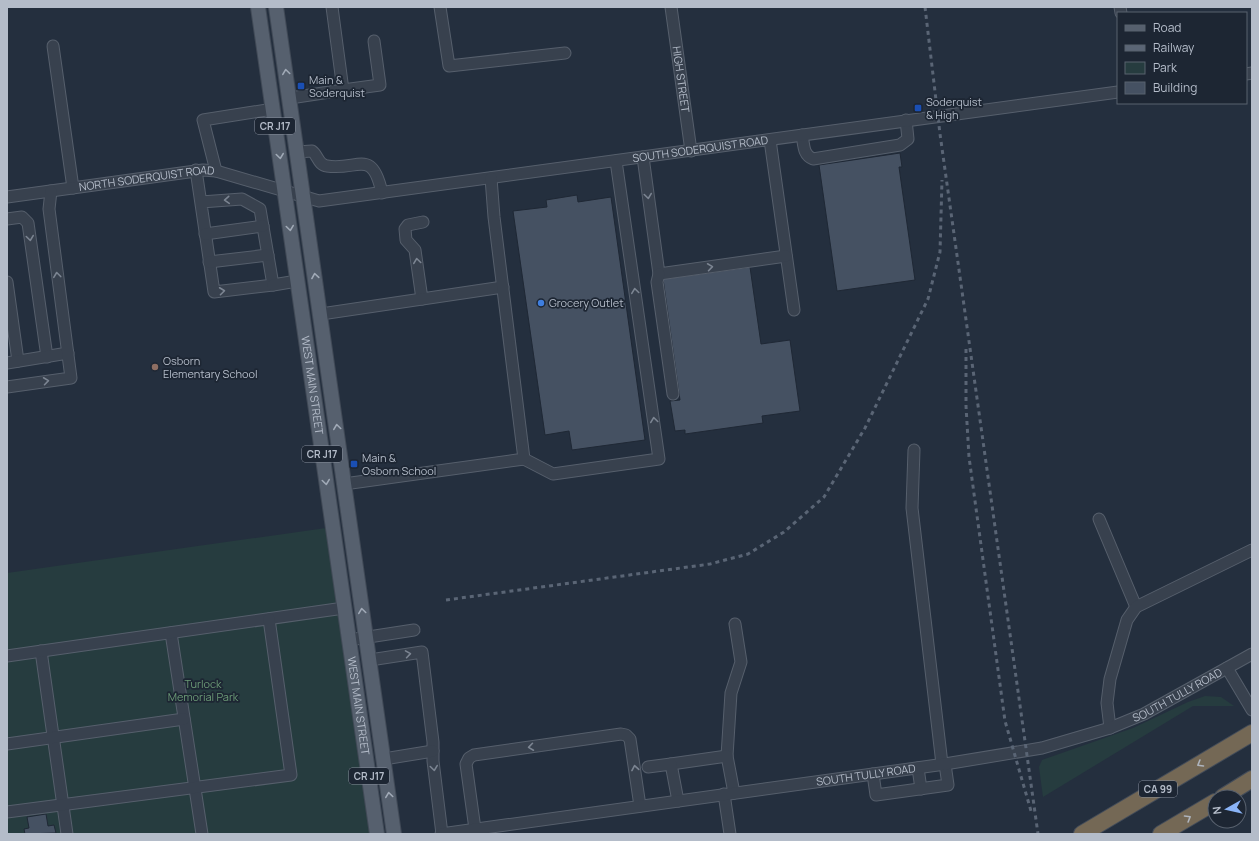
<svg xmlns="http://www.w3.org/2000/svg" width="1259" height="841" viewBox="0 0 1259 841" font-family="Manrope,sans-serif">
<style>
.green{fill:#263c3f}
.building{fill:#455162;stroke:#1f2835}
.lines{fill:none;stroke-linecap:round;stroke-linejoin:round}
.minor-casing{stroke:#565f6c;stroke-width:13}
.major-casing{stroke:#414a57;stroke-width:16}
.highway-casing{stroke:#434c59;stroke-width:18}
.minor{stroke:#38414e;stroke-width:11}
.major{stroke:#56606e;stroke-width:14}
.highway{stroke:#746855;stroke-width:16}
.rail{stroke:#5a6575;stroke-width:3;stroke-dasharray:4 4;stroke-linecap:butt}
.oneway{stroke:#a1aab7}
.oneway2{stroke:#7c8592}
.oneway3{stroke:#aeb4bd}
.transit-dot{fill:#1a4fb4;stroke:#1d2633;stroke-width:1.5}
.shop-dot{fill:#3f7fe0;stroke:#1d2633;stroke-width:1.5}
.education-dot{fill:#8d6e63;stroke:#1d2633;stroke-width:1.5}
.labels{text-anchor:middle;stroke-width:3.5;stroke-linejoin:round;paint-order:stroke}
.shield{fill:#1d2633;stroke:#878f9c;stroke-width:1}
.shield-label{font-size:10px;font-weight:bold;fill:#b4bcc9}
.street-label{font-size:11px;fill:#b4bcc9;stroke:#1d2633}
.poi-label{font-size:11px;fill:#b4bcc9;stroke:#1d2633;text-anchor:start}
.park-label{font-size:11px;fill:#6b9a76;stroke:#1d2633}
</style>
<rect width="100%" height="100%" fill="#242f3e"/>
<g class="green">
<polygon points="326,528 370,834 7,834 7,573"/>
<polygon points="1205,696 1221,697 1234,706 1193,706 1043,797 1039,767 1042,760 1133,728 1188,702"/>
</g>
<g class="building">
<polygon points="900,153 902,167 899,167 915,280 837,291 819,165"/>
<polygon points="577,195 578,202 611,197 645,440 572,450 569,431 545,435 513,211 547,207 546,200"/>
<polygon points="750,267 761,344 790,340 800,411 762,416 763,423 685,434 685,430 675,431 670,401 680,400 663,279"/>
<polygon points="46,814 48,826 54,825 56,833 25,834 24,829 29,828 27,817"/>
</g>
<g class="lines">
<defs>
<g id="minor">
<polyline points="440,7 449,66 565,53"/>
<path id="s1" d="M671 7 691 151"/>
<polyline points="1120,7 1121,13"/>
<polyline points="53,46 73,188"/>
<polyline points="1246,74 1252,73"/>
<polyline points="343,90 380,85 374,41"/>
<polyline points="290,98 343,90 332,7"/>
<path d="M802 135C804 145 803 155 813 159L900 145 908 139 906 120"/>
<polyline points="770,140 794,310"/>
<path d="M297 152 312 151C318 155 318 165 327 166 358 171 372 147 382 193"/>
<polyline points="643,157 659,274 786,256"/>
<polyline points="196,170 214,292 273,285 260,209 242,199 201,202"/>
<polyline points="216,171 203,120 273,109"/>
<path id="s2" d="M7 197 203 170 216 171 319 201 1118 92"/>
<polyline points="7,219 22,217 28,223 47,357"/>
<polyline points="205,234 263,226"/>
<polyline points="209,262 268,255"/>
<polyline points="659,274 657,282 673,394"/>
<polyline points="7,282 18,361"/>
<polyline points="273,285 297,281"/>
<polyline points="422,299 415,250 406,240 405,229 408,225 423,222"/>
<polyline points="321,314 503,287"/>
<polyline points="7,363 68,353"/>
<polyline points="7,387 71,378 49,209 51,191"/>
<polyline points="914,450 912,508 942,764"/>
<polyline points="524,459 553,474 659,459 616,161"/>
<polyline points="344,484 524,459 494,217 491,178"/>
<polyline points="1099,519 1136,607"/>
<polyline points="171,633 202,834"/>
<polyline points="349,640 414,630"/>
<polyline points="41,651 67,834"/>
<polyline points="7,656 344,608"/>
<polyline points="370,660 422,652 433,742 433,761 442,834"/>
<polyline points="1227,668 1252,710"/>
<polyline points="1110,728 1107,703 1110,679 1127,620 1136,607 1252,550"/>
<polyline points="7,744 184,719"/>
<polyline points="727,756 731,693 741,662 735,624"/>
<polyline points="384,759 433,751"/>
<polyline points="671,764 727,756 734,793"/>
<polyline points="648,767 671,764 678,801"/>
<polyline points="918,768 921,789"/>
<polyline points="873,774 876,795 948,785 945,764"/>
<polyline points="724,794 730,834"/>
<polyline points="7,812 291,775 269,619"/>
<polyline points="475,829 466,764 469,758 474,755 621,734 626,735 630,739 640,806"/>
<path id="s3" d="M441 834 945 764 1042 748 1110 728 1144 714 1252 654"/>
</g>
<g id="major">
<path id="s4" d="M258 7 377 834"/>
<polyline points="276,7 394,834"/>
</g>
<g id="highway">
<polyline points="1223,797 1252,779"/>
<polyline points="1082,834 1252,733"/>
<polyline points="1161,834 1215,802"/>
</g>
</defs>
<use href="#minor" class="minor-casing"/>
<use href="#major" class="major-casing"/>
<use href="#highway" class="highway-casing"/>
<use href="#minor" class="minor"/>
<use href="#major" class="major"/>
<use href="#highway" class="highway"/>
<g class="rail">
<polyline points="925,7 940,134 1038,834"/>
<polyline points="966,349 966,406 969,457 1005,721 1031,811"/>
<polyline points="446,600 710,564 748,554 784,532 824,497 865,428 928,299 940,252 942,180"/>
</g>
</g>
<defs><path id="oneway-chevron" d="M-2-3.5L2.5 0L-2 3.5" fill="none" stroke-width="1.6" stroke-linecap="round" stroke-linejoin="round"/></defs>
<g class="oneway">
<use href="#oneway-chevron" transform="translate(286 72) rotate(-98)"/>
<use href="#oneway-chevron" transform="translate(280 156) rotate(82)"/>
<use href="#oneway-chevron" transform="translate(290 228) rotate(82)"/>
<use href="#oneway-chevron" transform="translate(315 276) rotate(-99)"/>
<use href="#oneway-chevron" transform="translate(337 427) rotate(-98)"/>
<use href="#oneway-chevron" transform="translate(326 482) rotate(82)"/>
<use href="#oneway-chevron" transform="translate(362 611) rotate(-98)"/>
<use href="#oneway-chevron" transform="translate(389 795) rotate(-98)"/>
</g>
<g class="oneway2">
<use href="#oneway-chevron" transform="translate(648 196) rotate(82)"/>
<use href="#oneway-chevron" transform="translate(227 200) rotate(176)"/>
<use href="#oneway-chevron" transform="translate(30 238) rotate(82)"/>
<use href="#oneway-chevron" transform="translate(417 261) rotate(-98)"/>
<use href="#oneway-chevron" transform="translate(710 267) rotate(-8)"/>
<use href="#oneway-chevron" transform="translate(57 275) rotate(-97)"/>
<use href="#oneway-chevron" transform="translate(222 291) rotate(-7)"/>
<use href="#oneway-chevron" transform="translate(635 291) rotate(-98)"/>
<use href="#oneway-chevron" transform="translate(46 381) rotate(-8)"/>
<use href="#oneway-chevron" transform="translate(654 420) rotate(-98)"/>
<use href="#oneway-chevron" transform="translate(408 654) rotate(-9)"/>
<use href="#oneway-chevron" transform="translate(531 747) rotate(172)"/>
<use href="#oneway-chevron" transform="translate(434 768) rotate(82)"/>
<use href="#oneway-chevron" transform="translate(635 768) rotate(-100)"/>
</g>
<g class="oneway3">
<use href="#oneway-chevron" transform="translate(1200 764) rotate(149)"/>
<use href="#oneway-chevron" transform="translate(1188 818) rotate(-31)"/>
</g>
<g class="transit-dot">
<rect x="297" y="82" width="8" height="8" rx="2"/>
<rect x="914" y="104" width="8" height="8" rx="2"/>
<rect x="350" y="460" width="8" height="8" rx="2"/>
</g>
<circle class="shop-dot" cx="541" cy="303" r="4"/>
<circle class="education-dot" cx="155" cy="367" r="4"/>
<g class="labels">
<g class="shield">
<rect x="255" y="118" width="40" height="16" rx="3"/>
<rect x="302" y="446" width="40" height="16" rx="3"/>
<rect x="349" y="768" width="40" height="16" rx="3"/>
<rect x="1139" y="781" width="38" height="16" rx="3"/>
</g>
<g class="shield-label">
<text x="275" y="130">CR J17</text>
<text x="322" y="458">CR J17</text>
<text x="369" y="780">CR J17</text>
<text x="1158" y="793">CA 99</text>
</g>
<g class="street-label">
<text dy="4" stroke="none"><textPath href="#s1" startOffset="73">HIGH STREET</textPath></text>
<text dy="4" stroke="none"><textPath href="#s2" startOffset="703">SOUTH SODERQUIST ROAD</textPath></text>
<text dy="4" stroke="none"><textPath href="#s2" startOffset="141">NORTH SODERQUIST ROAD</textPath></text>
<text dy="4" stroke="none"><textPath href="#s4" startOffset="382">WEST MAIN STREET</textPath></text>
<text dy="4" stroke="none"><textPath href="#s3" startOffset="753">SOUTH TULLY ROAD</textPath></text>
<text dy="4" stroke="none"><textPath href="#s4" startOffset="706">WEST MAIN STREET</textPath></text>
<text dy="4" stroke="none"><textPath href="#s3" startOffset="429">SOUTH TULLY ROAD</textPath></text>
</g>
<g class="poi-label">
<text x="309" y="84">Main &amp;<tspan x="309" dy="13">Soderquist</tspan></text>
<text x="926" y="106">Soderquist<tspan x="926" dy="13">&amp; High</tspan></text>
<text x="549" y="307">Grocery Outlet</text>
<text x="163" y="365">Osborn<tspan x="163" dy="13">Elementary School</tspan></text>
<text x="362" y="462">Main &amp;<tspan x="362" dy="13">Osborn School</tspan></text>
</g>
<g class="park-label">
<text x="203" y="688">Turlock<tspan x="203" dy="13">Memorial Park</tspan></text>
</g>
</g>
<rect width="1259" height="841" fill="none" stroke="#b4bcc9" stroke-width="16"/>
<rect x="1117" y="12" width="130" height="92" fill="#1d2633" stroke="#59626f"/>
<rect x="1125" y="25" width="20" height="6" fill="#56606e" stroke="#59626f"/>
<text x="1153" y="32" font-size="12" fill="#b4bcc9">Road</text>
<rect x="1125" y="45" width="20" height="6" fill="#5a6575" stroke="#59626f"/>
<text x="1153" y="52" font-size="12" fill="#b4bcc9">Railway</text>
<rect x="1125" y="62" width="20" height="12" fill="#263c3f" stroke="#59626f"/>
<text x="1153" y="72" font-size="12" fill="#b4bcc9">Park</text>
<rect x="1125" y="82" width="20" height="12" fill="#455162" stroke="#59626f"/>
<text x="1153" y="92" font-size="12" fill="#b4bcc9">Building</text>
<g transform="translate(1227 809) rotate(262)"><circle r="19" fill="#1d2633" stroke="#59626f"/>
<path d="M0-3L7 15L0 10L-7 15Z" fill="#8ab4f8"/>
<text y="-6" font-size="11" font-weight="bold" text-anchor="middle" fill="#b4bcc9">N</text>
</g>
</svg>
